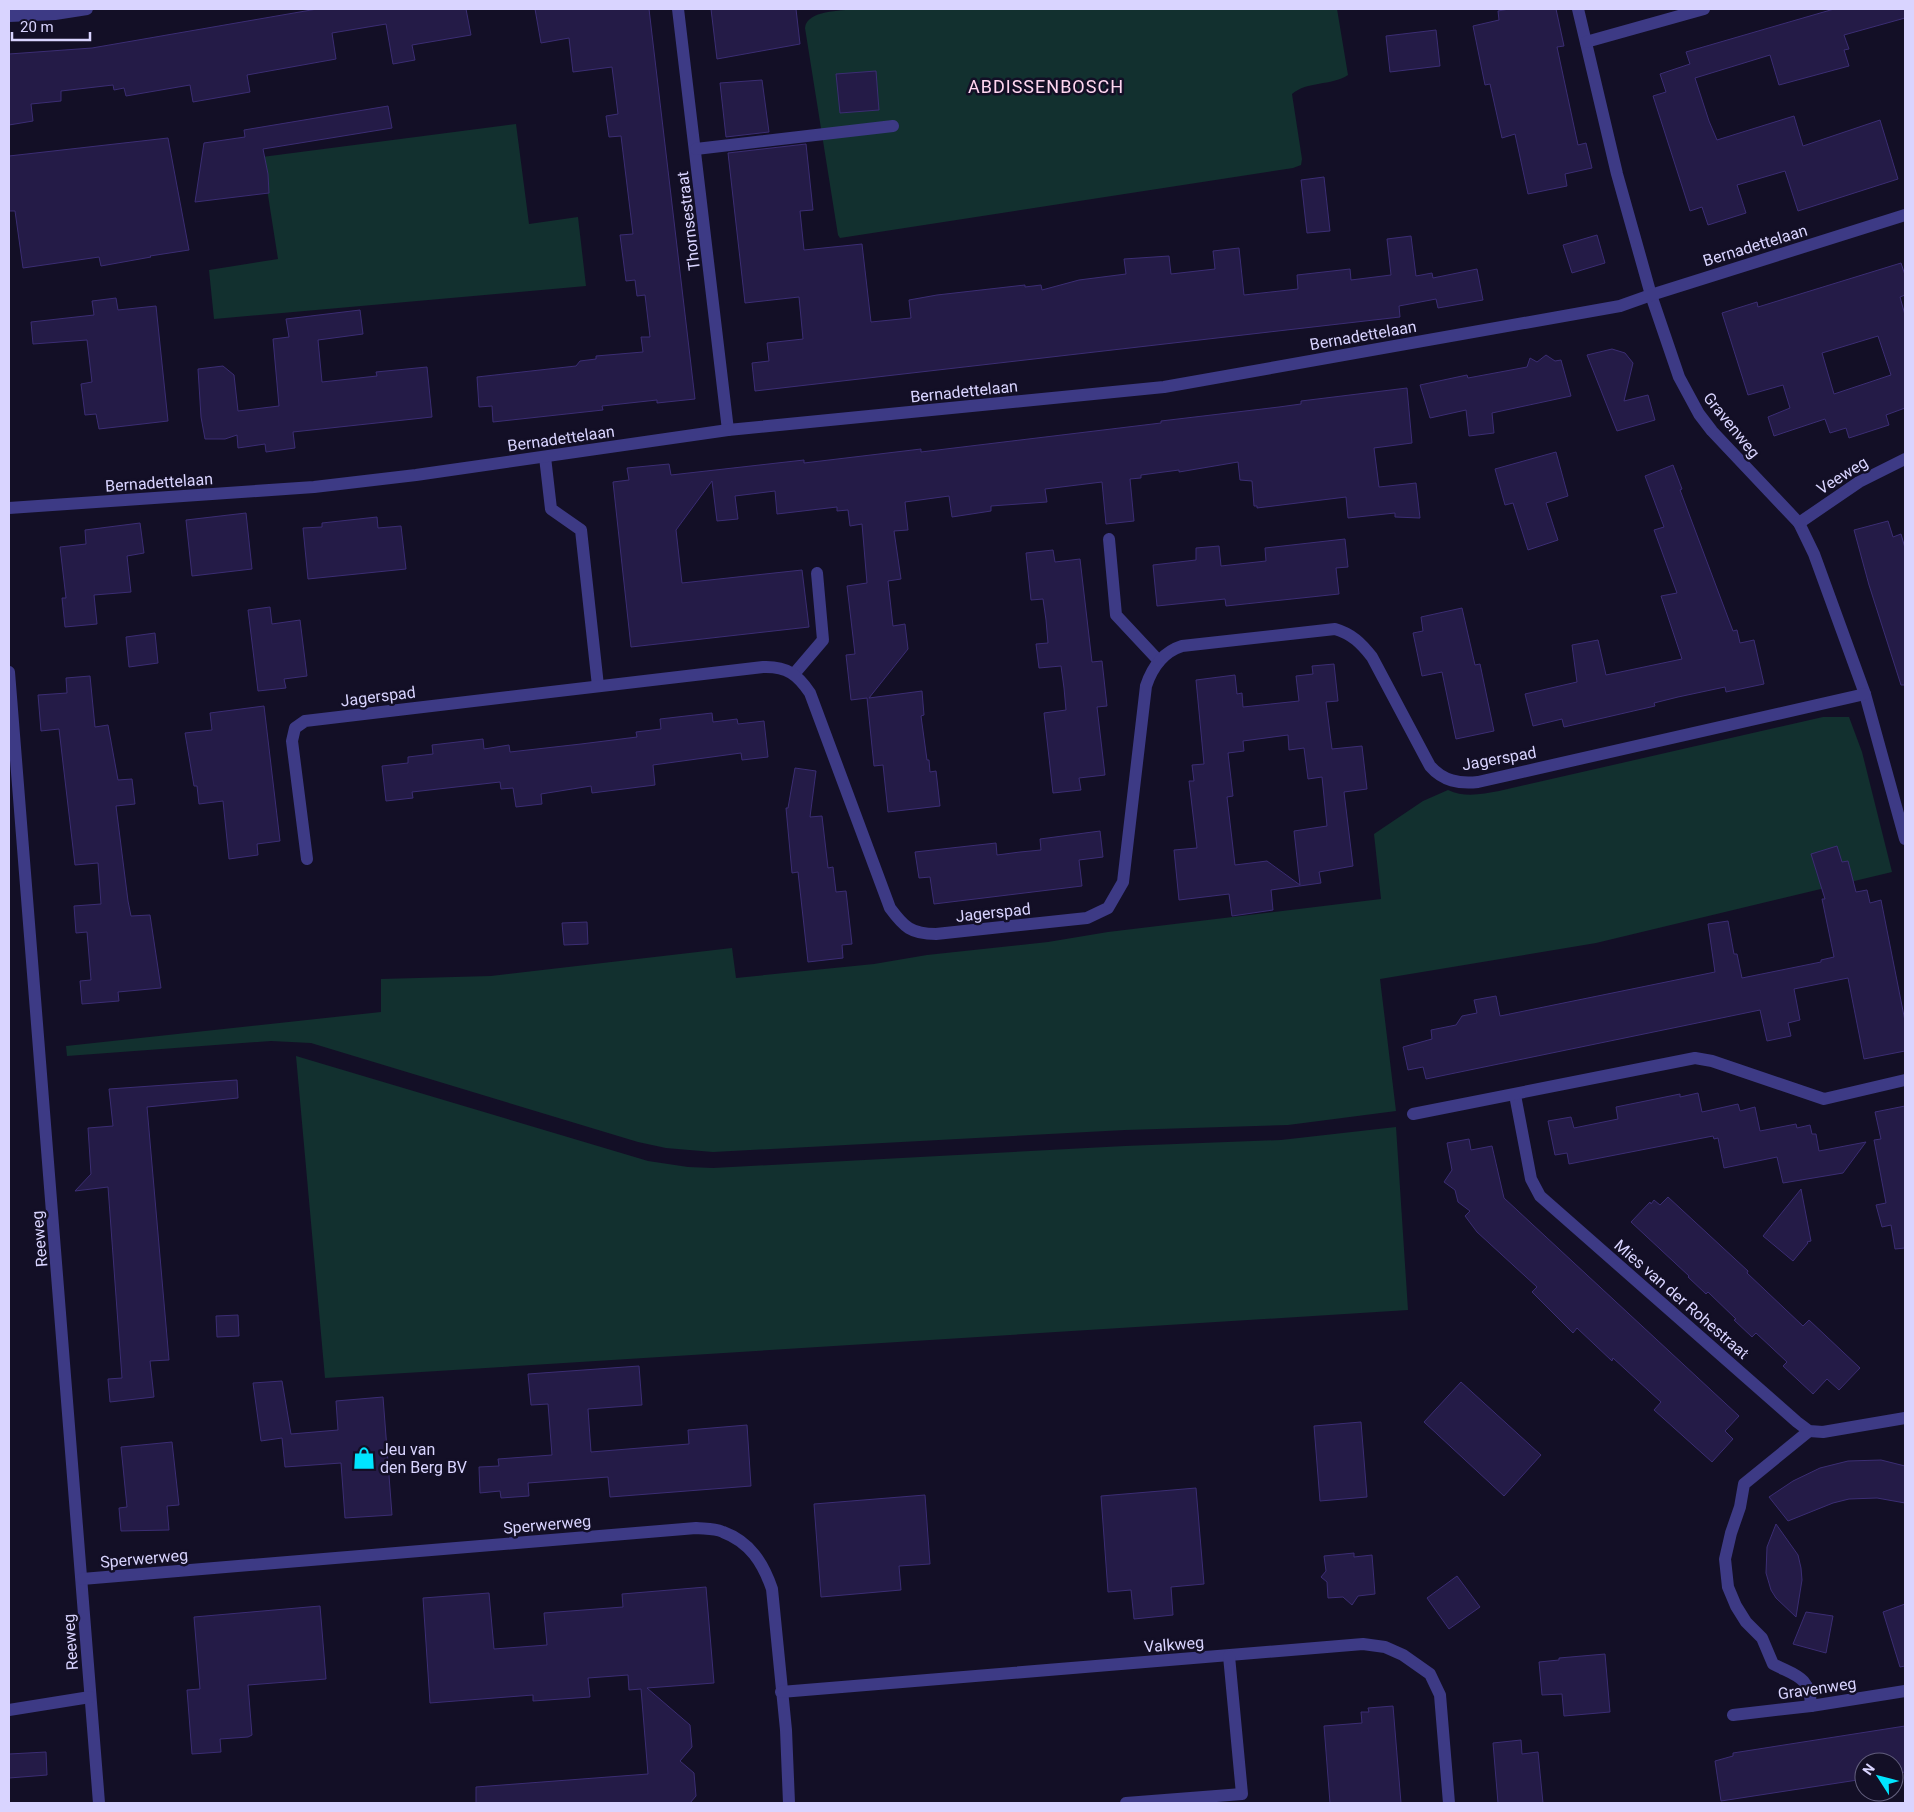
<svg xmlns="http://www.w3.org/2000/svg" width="1914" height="1812" viewBox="0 0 1914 1812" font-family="Roboto,sans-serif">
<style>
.green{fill:#12302f}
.building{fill:#241b47;stroke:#3b2d73;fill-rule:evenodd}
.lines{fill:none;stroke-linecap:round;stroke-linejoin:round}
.minor{stroke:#3d3a85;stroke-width:12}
.labels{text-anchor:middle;stroke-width:5;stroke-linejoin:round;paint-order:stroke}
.street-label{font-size:16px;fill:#d9d4ff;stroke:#130f26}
.poi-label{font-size:16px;fill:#d9d4ff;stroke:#130f26;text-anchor:start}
.neighbourhood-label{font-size:18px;letter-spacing:1px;fill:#ffd6f0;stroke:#130f26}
</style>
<rect width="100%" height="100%" fill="#130f26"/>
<g class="green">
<path d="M855 9H1337L1348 75C1331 86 1307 81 1292 94L1302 159 1301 165 1293 168 840 238 838 235 805 28C807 10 841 11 855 9Z"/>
<polygon points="516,124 529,224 578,217 586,286 214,319 209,270 278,259 262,157"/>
<path d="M1823 717H1849L1862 752 1892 872 1596 943 1380 979 1396 1111 1288 1125 1125 1130 713 1152 666 1148 638 1142 311 1043 271 1041 67 1056 66 1046 381 1012V979L491 976 732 948 736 978 874 964 927 955 1048 942 1108 932 1381 899 1374 834 1423 801 1448 790C1465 798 1482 794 1499 791Z"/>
<polygon points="296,1056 648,1161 688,1167 713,1168 1125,1146 1281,1140 1396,1127 1408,1310 325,1378"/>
</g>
<g class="building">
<polygon points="317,9 466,9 471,35 412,45 415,60 393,64 386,24 332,33 336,59 247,75 250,92 193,102 190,85 126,96 124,88 114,90 113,85 61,91 61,101 31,104 33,121 9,125 9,54 92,48"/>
<polygon points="535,9 649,9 695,399 657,403 657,400 602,406 603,410 493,422 492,406 479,407 477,377 576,366 580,361 596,359 596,356 643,352 641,337 650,337 645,295 637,296 635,280 626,281 620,235 633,234 621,136 609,137 606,116 618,114 612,67 573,72 569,38 541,43"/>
<polygon points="711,9 796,9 800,44 717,59"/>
<polygon points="1509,9 1556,9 1564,46 1557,47 1578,145 1586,143 1592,168 1565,174 1567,186 1528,194 1515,134 1502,138 1490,84 1485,85 1473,26 1499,20 1498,11"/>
<polygon points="1834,9 1905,9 1905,18 1844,35 1849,49 1844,50 1849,66 1779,85 1770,55 1695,78 1709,121 1717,140 1794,116 1803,146 1880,120 1898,179 1798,211 1785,171 1737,185 1746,213 1708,225 1702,207 1690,211 1653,96 1666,92 1660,74 1690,64 1686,52"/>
<polygon points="1436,30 1440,66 1390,72 1386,36"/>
<polygon points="876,71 879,110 840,113 836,74"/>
<polygon points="762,80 769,132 726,137 720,83"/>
<polygon points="388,106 392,128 263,149 268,174 269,193 195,202 204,143 245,137 244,130"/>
<polygon points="168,138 189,250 150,256 151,257 101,266 99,257 23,268 15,211 9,211 9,156"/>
<polygon points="806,144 813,210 800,211 804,250 862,244 871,322 911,318 909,300 937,295 1025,285 1025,287 1041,285 1042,290 1079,280 1126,274 1124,259 1169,256 1171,274 1215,269 1213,251 1239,248 1244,295 1298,289 1297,275 1350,269 1351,280 1391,275 1387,239 1411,236 1416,276 1432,273 1433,278 1477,269 1483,300 1438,308 1436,299 1399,306 1400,317 755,391 752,363 769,361 767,343 803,339 799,297 745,303 728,153"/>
<polygon points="1324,177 1330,231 1307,233 1301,180"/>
<polygon points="1597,235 1605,263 1572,273 1563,245"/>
<path d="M1901 263 1905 275V295L1900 297 1905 315V408L1886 415 1889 425 1849 438 1846 428 1830 433 1825 419 1774 436 1768 417 1790 408 1783 385 1748 395 1722 313 1757 302 1758 307ZM1878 336 1891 375 1834 394 1822 353Z"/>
<polygon points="116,298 118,310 156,306 168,421 99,429 96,414 85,415 81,384 92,382 87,340 33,344 31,322 94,315 92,301"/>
<polygon points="360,310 363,334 318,340 322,382 377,376 376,372 427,367 432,417 293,432 295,448 266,452 265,444 238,448 237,435 225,439 205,439 201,417 198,369 223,366 234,375 238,411 279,406 273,339 289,337 286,319"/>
<polygon points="1612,349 1625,353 1633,363 1624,401 1648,395 1655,420 1617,431 1587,355"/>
<polygon points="1546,355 1555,361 1561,360 1571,396 1492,413 1494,433 1469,436 1466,410 1430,418 1420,385 1467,375 1468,378 1527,367 1530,358 1537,362"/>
<polygon points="1407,388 1412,443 1374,448 1379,487 1416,483 1420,518 1395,517 1395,513 1348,518 1346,497 1257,508 1257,506 1254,506 1252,481 1240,480 1238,462 1179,472 1179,470 1141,475 1141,478 1130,479 1134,521 1106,524 1102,482 1045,489 1047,502 991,506 991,511 952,517 949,496 905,502 908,530 894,531 901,579 888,581 893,626 905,624 908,649 869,698 922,691 924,715 921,716 927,760 929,760 930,772 936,771 940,806 888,812 883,765 874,766 867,698 851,700 846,655 855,654 847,586 867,583 862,524 850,526 848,510 837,511 837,507 777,514 775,491 735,496 738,519 717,521 712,481 676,530 682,583 802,570 809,627 631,647 613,482 629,480 627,468 669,464 671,475 804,460 804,463 921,449 921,452 1161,423 1161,421 1279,407 1301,404 1301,401"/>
<polygon points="1556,452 1568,496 1546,503 1558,540 1528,550 1513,503 1505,505 1495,469"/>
<polygon points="1673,465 1682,489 1680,490 1733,631 1737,630 1740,643 1754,640 1764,684 1726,692 1725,687 1678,697 1654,703 1655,706 1564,727 1562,719 1533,726 1525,694 1577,682 1572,645 1598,640 1606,675 1682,659 1661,596 1677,593 1654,530 1664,527 1645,476"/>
<polygon points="246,513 252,569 192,576 186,520"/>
<polygon points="377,517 378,528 401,526 406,569 308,579 303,528 322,527 322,523"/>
<polygon points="1888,521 1893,537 1901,534 1905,548 1905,685 1901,685 1869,585 1854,530"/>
<polygon points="140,523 144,553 127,556 131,592 94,595 97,624 65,627 62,598 66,598 60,547 86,544 85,530"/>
<polygon points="1345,539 1348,567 1336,568 1339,594 1226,606 1225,599 1157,606 1153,565 1196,560 1196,548 1219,546 1221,566 1266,561 1265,548"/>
<polygon points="1053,550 1055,562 1080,559 1092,662 1102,661 1107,706 1097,707 1105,775 1079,778 1081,790 1053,793 1044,713 1066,710 1064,688 1061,666 1039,668 1036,644 1048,643 1046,620 1043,599 1031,600 1026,553"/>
<polygon points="270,607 272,624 300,620 307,676 284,679 286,688 258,691 248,610"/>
<polygon points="1462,608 1475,665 1480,664 1494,731 1456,739 1442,672 1422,676 1413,633 1423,631 1421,617"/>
<polygon points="155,633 158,663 129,667 126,637"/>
<path d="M1334 664 1338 701 1326 702 1332 749 1362 746 1367 789 1344 792 1353 866 1319 872 1321 883 1271 890 1273 910 1232 916 1229 894 1179 900 1174 850 1197 848 1189 781H1194L1192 765 1204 764 1196 680 1235 675 1237 694 1242 693 1243 707 1299 701 1296 676 1313 674 1312 666ZM1288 735 1289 750 1304 748 1308 779 1322 777 1327 826 1294 831 1300 885 1267 861 1235 865 1227 797 1233 796 1228 753 1244 751 1243 741Z"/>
<polygon points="90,676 95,727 108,725 118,780 132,779 135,804 116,806 128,901 131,916 150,915 161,988 118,992 119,1001 82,1004 80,981 91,980 87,932 76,933 74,906 101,904 98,863 75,865 59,729 41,731 38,695 67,693 66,678"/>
<polygon points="264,706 280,841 257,844 258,855 229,859 223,801 199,804 197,786 194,786 185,733 212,730 210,713"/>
<polygon points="712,713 713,722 737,719 738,724 764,721 768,757 742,760 741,753 653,765 655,785 592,793 591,786 541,794 542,804 516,807 513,788 501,789 500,782 412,792 413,798 386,801 382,766 408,763 408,757 433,754 432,745 483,739 484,749 509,745 510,752 581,744 637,737 636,732 661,729 660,719"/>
<polygon points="795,768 816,771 810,817 822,816 828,868 833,867 836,892 846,891 852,944 842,945 843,958 808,962 798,872 792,873 786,808 788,808"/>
<polygon points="1100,831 1103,857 1079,860 1082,886 934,904 930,877 919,878 915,852 996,843 997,855 1020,852 1041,850 1040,839"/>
<polygon points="1837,846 1842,862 1848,861 1856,892 1867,890 1870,903 1881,900 1905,1021 1905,1051 1864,1059 1848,978 1794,989 1800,1020 1788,1023 1791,1036 1767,1041 1760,1010 1426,1079 1423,1067 1408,1070 1403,1047 1432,1039 1431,1030 1456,1025 1462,1016 1477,1013 1474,1000 1496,996 1500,1016 1715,972 1708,924 1728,921 1734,954 1737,954 1742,978 1821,962 1821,960 1834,957 1822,899 1825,899 1811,854"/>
<polygon points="587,922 588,944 564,945 562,923"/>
<polygon points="237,1080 238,1098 147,1107 169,1360 150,1361 154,1397 110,1402 108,1379 122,1378 108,1187 75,1191 91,1174 88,1128 113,1126 109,1089"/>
<polygon points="1698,1093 1702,1112 1738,1104 1740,1111 1755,1107 1760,1131 1796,1124 1797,1128 1810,1125 1812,1134 1816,1134 1819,1151 1866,1142 1843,1173 1783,1183 1777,1157 1724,1168 1718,1138 1714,1139 1713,1136 1569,1164 1567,1153 1555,1155 1548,1121 1571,1117 1574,1128 1618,1119 1616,1107 1680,1094 1680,1097"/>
<polygon points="1905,1106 1905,1248 1895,1249 1891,1225 1882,1227 1876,1205 1886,1203 1874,1140 1881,1139 1875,1112"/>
<polygon points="1469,1139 1471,1150 1492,1146 1504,1198 1739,1416 1725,1431 1733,1439 1712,1462 1654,1410 1661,1402 1613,1358 1612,1361 1577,1328 1573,1333 1532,1292 1537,1287 1477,1232 1465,1216 1470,1211 1458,1202 1455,1190 1444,1182 1452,1170 1447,1143"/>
<polygon points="1801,1189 1811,1241 1807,1242 1808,1243 1793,1261 1763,1236"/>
<polygon points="1668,1197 1748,1271 1747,1273 1803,1326 1809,1320 1860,1368 1839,1390 1827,1379 1813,1394 1783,1366 1787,1362 1756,1333 1752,1337 1734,1320 1736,1319 1708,1292 1706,1294 1688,1277 1689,1276 1631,1222 1650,1202 1651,1204 1654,1200 1660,1205"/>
<polygon points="238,1315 239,1336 217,1337 216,1316"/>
<polygon points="639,1366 642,1405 588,1409 591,1452 689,1444 688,1430 747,1425 751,1486 610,1497 608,1477 528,1483 529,1496 501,1498 500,1491 480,1493 479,1467 499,1466 498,1459 552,1455 548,1404 531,1405 528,1374"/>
<polygon points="282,1381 291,1434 338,1430 336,1401 383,1397 392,1515 345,1518 341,1463 285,1467 282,1438 261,1441 253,1383"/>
<polygon points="1461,1382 1541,1455 1504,1496 1424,1422"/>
<polygon points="1361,1422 1367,1497 1320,1501 1314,1426"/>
<polygon points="172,1442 179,1505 167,1506 169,1530 121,1531 119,1508 127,1507 121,1447"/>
<polygon points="1881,1460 1905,1466 1905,1503 1877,1498 1849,1499 1833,1503 1788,1521 1769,1497 1793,1481 1820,1468 1848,1461"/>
<polygon points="1196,1488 1204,1584 1171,1587 1173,1615 1134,1619 1131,1590 1108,1592 1101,1496"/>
<polygon points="925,1495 930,1564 899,1566 901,1590 821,1597 814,1504"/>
<polygon points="1776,1524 1798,1555 1801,1568 1802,1580 1796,1617 1776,1598 1771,1590 1766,1573 1767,1547"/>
<polygon points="1354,1553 1354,1557 1372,1555 1375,1594 1358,1596 1352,1605 1343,1597 1328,1598 1327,1582 1321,1577 1326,1571 1324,1556"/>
<polygon points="1457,1576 1480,1607 1449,1629 1427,1598"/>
<polygon points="706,1587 714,1683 647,1688 690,1725 692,1747 680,1761 694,1773 696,1796 690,1803 476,1803 476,1787 648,1774 641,1689 629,1690 628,1675 588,1678 590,1697 533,1701 533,1695 430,1703 423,1598 489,1593 494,1649 547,1645 544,1613 623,1607 622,1594"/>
<polygon points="1905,1604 1905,1666 1900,1667 1883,1612"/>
<polygon points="320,1606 326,1679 248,1685 252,1735 248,1737 220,1739 221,1752 192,1754 187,1690 200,1689 194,1617"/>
<polygon points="1806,1612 1833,1616 1826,1653 1793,1644"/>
<polygon points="1605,1654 1610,1712 1564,1716 1562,1694 1542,1695 1539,1662 1559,1660 1559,1658"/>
<polygon points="1393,1706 1401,1803 1330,1803 1324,1726 1362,1723 1361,1712 1369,1712 1368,1708"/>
<polygon points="1905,1726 1905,1772 1894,1774 1894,1762 1864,1762 1864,1779 1721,1801 1715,1761 1733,1756 1733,1753"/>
<polygon points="1521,1740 1522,1754 1538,1752 1543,1803 1498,1803 1493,1743"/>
<polygon points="46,1752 47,1775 9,1778 9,1754"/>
</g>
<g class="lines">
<g class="minor">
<polyline points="678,9 728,430"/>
<polyline points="1578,9 1617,174 1651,295 1679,377 1699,414 1712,431 1799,523 1814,554 1865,694 1905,839"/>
<polyline points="9,16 55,14 87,9"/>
<polyline points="1586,42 1704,9"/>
<polyline points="696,149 893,126"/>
<polyline points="545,457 551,509 581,530 598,686"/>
<polyline points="9,508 314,487 416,475 728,430 1164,387 1620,306 1651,295 1905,215"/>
<polyline points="1799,523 1859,482 1905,459"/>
<polyline points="1109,539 1116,615 1159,661"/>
<polyline points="9,672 99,1803"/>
<polyline points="794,674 823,640 817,573"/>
<path d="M307 859 292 741 295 728 305 721 763 667C787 666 798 675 810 693L890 908C904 927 911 934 936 934L1087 918 1108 908 1123 882 1146 686C1152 668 1163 652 1182 646L1335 629C1352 634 1361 643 1372 657L1430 766C1443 781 1459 784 1478 782L1865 694"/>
<polyline points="1515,1095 1531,1179 1540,1196 1797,1422 1809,1431 1823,1432 1905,1418"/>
<polyline points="1413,1114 1695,1058 1712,1061 1824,1099 1905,1080"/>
<path d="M1809 1431 1744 1484 1740 1507 1731 1533 1725 1559 1728 1587 1736 1606 1746 1622 1762 1638 1773 1664C1796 1676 1810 1676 1811 1706"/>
<path d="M82 1579 696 1528C704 1529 715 1528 723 1532 750 1542 763 1563 772 1589L786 1730 789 1803"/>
<polyline points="781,1692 1363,1644 1385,1647 1403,1655 1430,1674 1440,1695 1449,1803"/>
<polyline points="9,1710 90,1697"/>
<polyline points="1733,1715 1811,1706 1905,1691"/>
<polyline points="1126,1803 1242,1794 1229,1656"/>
</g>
</g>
<defs>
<symbol id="shop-bare" viewBox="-9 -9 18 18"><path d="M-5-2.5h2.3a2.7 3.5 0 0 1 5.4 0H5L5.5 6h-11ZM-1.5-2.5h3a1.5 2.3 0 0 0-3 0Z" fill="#00e5ff" stroke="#130f26" stroke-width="2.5" paint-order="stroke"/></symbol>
</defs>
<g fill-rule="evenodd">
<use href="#shop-bare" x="348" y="1442" width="32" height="32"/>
</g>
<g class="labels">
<g class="street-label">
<text transform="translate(688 221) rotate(-97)" y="6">Thornsestraat</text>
<text transform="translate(1755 245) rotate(-17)" y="6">Bernadettelaan</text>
<text transform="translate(1363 335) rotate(-10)" y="6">Bernadettelaan</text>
<text transform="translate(964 391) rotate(-6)" y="6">Bernadettelaan</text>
<text transform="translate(1732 425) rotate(51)" y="6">Gravenweg</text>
<text transform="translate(561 438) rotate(-8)" y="6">Bernadettelaan</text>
<text transform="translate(1842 475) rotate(-32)" y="6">Veeweg</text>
<text transform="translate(159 482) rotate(-4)" y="6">Bernadettelaan</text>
<text transform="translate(378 696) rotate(-7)" y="6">Jagerspad</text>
<text transform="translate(1499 758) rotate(-10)" y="6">Jagerspad</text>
<text transform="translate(993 912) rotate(-6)" y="6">Jagerspad</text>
<text transform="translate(39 1239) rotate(-95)" y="6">Reeweg</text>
<text transform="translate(1682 1299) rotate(41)" y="6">Mies van der Rohestraat</text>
<text transform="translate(547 1524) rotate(-5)" y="6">Sperwerweg</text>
<text transform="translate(144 1558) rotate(-5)" y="6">Sperwerweg</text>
<text transform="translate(70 1642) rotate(-94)" y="6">Reeweg</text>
<text transform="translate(1174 1644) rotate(-5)" y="6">Valkweg</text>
<text transform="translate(1817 1688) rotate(-8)" y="6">Gravenweg</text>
</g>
<g class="poi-label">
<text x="380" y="1455">Jeu van<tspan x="380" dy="18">den Berg BV</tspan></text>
</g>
<g class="neighbourhood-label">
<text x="1046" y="93">ABDISSENBOSCH</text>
</g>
</g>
<rect width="1914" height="1812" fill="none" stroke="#d9d4ff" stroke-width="20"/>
<g transform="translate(1879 1777) rotate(306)"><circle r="24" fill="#130f26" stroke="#625e7d"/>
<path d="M0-4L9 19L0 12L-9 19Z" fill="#00e5ff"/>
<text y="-8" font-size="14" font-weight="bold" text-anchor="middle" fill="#d9d4ff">N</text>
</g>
<path d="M12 32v8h78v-8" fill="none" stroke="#d9d4ff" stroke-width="2.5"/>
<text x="20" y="32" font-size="15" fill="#d9d4ff" stroke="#130f26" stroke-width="4" paint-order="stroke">20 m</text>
</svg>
